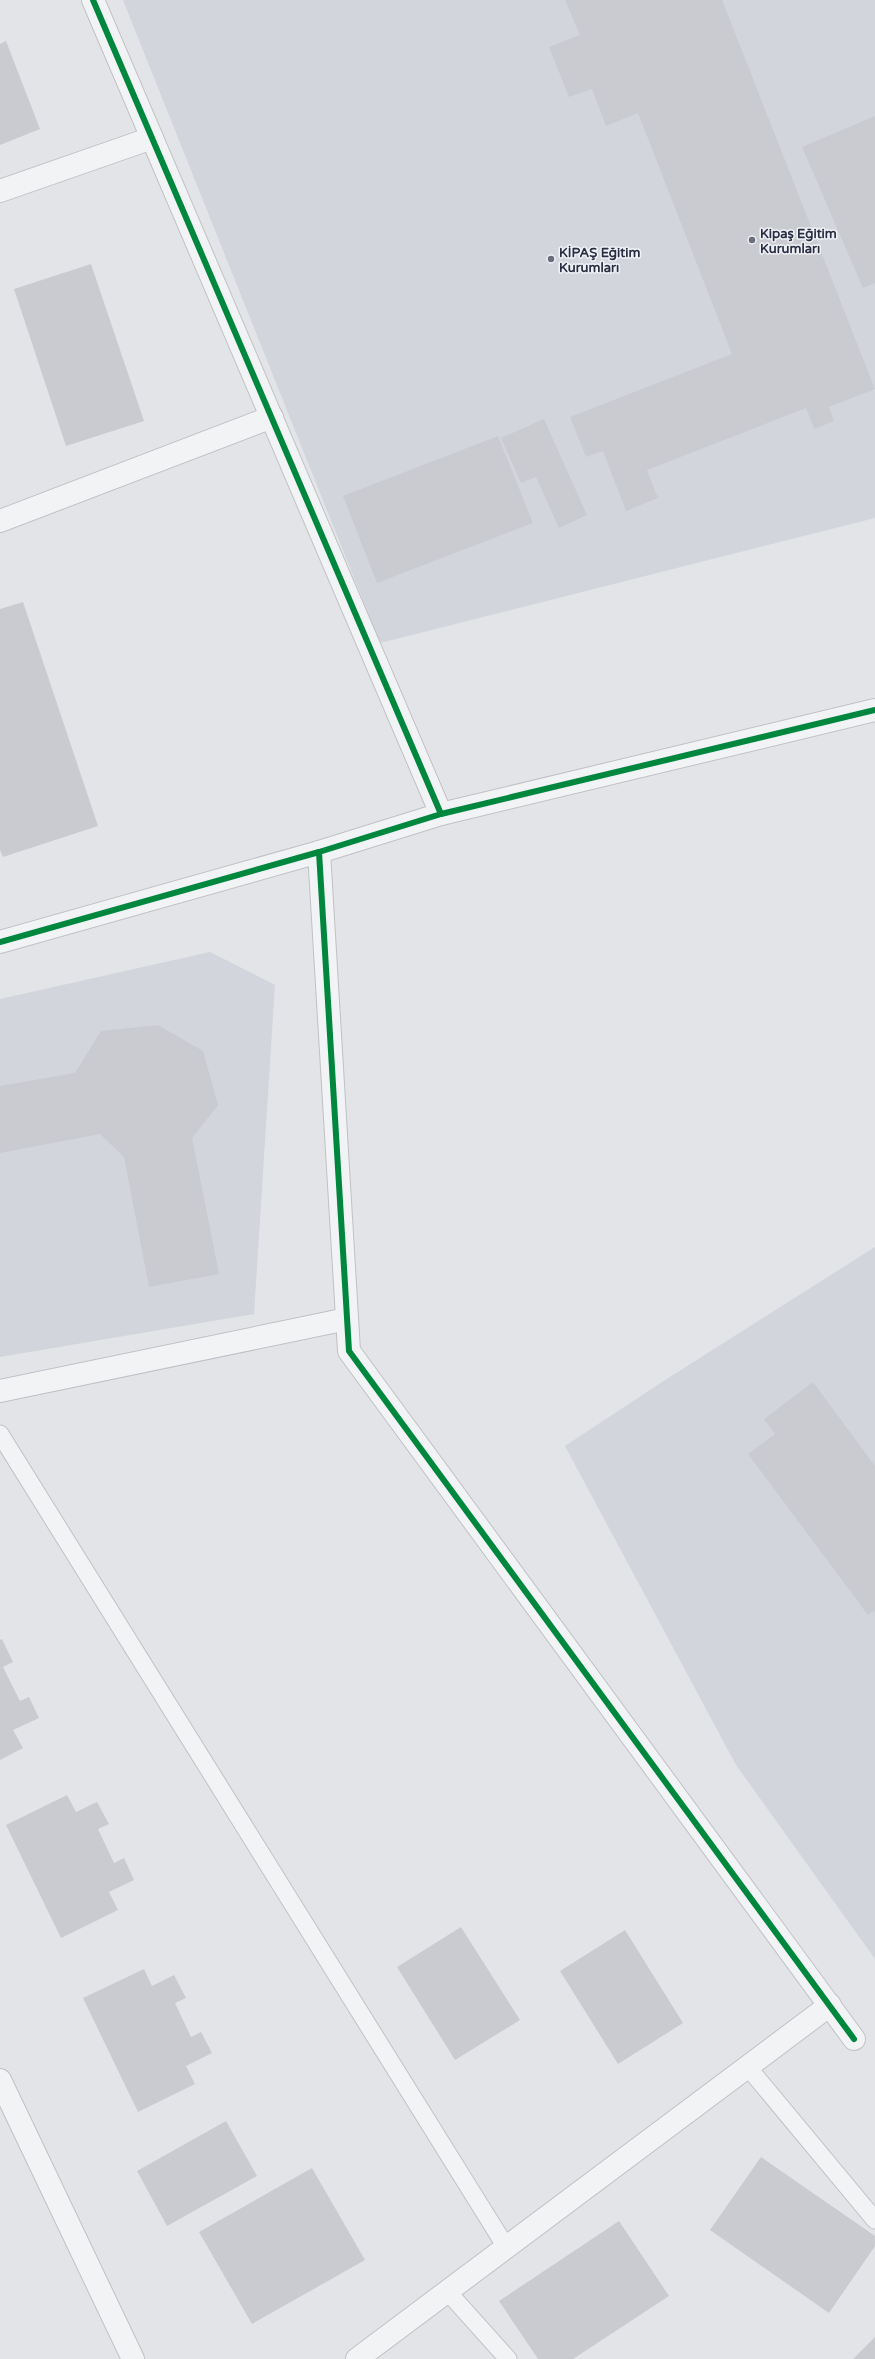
<svg xmlns="http://www.w3.org/2000/svg" width="875" height="2359" viewBox="0 0 875 2359" font-family="'Varela Round',sans-serif">
<style>
.built{fill:#d3d5dd}
.building{fill:#cacbd0}
.lines{fill:none;stroke-linecap:round;stroke-linejoin:round}
.service-casing{stroke:#c0c1c6;stroke-width:19}
.minor-casing{stroke:#c0c1c6;stroke-width:24}
.service{stroke:#f2f3f5;stroke-width:17}
.minor{stroke:#f2f3f5;stroke-width:22}
.cycleway-casing{stroke:#f0f2f7;stroke-width:8}
.cycleway{stroke:#00873e;stroke-width:6}
.poi-dot{fill:#6a6e7c;stroke:#f0f2f7;stroke-width:1.5}
.labels{text-anchor:middle;stroke-width:3;stroke-linejoin:round;paint-order:stroke}
.poi-label{font-size:13px;font-weight:bold;fill:#292e42;stroke:#f0f2f7;text-anchor:start}
</style>
<rect width="100%" height="100%" fill="#e3e4e8"/>
<g class="built">
<polygon points="123,0 875,0 875,518 380,643"/>
<polygon points="210,952 275,985 254,1314 0,1357 0,999"/>
<polygon points="875,1247 875,1959 736,1765 565,1446 662,1382"/>
</g>
<g class="building">
<polygon points="565,0 722,0 875,389 829,407 834,421 814,429 806,408 647,470 658,498 626,511 603,451 586,457 570,417 732,354 638,113 606,126 592,89 569,97 549,47 580,35"/>
<polygon points="6,41 40,129 0,145 0,44"/>
<polygon points="875,116 875,283 863,288 802,147"/>
<polygon points="91,264 144,421 66,446 14,289"/>
<polygon points="544,419 587,515 559,528 536,477 521,483 501,438"/>
<polygon points="498,436 533,523 377,583 343,496"/>
<polygon points="23,602 98,826 3,857 0,850 0,609"/>
<polygon points="158,1025 203,1051 218,1105 192,1138 219,1274 149,1287 124,1157 100,1134 0,1153 0,1086 75,1073 101,1031"/>
<polygon points="813,1382 875,1466 875,1610 868,1615 748,1454 775,1434 764,1419"/>
<polygon points="2,1639 13,1662 3,1667 20,1701 29,1697 39,1718 13,1730 23,1748 0,1760 0,1640"/>
<polygon points="67,1795 76,1812 97,1802 109,1824 98,1829 114,1863 124,1858 134,1880 109,1892 118,1910 61,1938 6,1825"/>
<polygon points="461,1927 520,2020 455,2060 397,1967"/>
<polygon points="625,1930 683,2023 618,2064 560,1971"/>
<polygon points="144,1969 152,1986 174,1975 186,1998 175,2003 191,2037 201,2032 212,2053 186,2066 195,2084 138,2112 83,1998"/>
<polygon points="226,2121 257,2176 167,2226 137,2171"/>
<polygon points="761,2157 875,2236 875,2246 829,2313 710,2230"/>
<polygon points="312,2168 365,2260 252,2324 199,2232"/>
<polygon points="619,2221 669,2296 573,2359 538,2359 499,2301"/>
<polygon points="875,2337 875,2359 853,2359"/>
</g>
<g class="lines">
<defs>
<g id="service">
<polyline points="0,1434 506,2247"/>
<polyline points="747,2066 875,2220"/>
<polyline points="447,2291 508,2359"/>
</g>
<g id="minor">
<polyline points="93,0 441,814"/>
<polyline points="0,191 152,138"/>
<polyline points="0,521 272,417"/>
<polyline points="319,852 349,1351 854,2039"/>
<polyline points="0,942 319,852 441,814 875,710"/>
<polyline points="0,1391 347,1319"/>
<polyline points="0,2080 133,2359"/>
<polyline points="357,2359 830,2005"/>
</g>
</defs>
<use href="#service" class="service-casing"/>
<use href="#minor" class="minor-casing"/>
<use href="#service" class="service"/>
<use href="#minor" class="minor"/>
<defs>
<g id="cycleway">
<polyline points="93,0 441,814"/>
<polyline points="319,852 349,1351 854,2039"/>
<polyline points="0,942 319,852 441,814 875,710"/>
</g>
</defs>
<use href="#cycleway" class="cycleway-casing"/>
<use href="#cycleway" class="cycleway"/>
</g>
<g class="poi-dot">
<circle cx="752" cy="240" r="4"/>
<circle cx="551" cy="259" r="4"/>
</g>
<g class="labels">
<g class="poi-label">
<text x="760" y="238">Kipaş Eğitim<tspan x="760" dy="15">Kurumları</tspan></text>
<text x="559" y="257">KİPAŞ Eğitim<tspan x="559" dy="15">Kurumları</tspan></text>
</g>
</g>
</svg>
